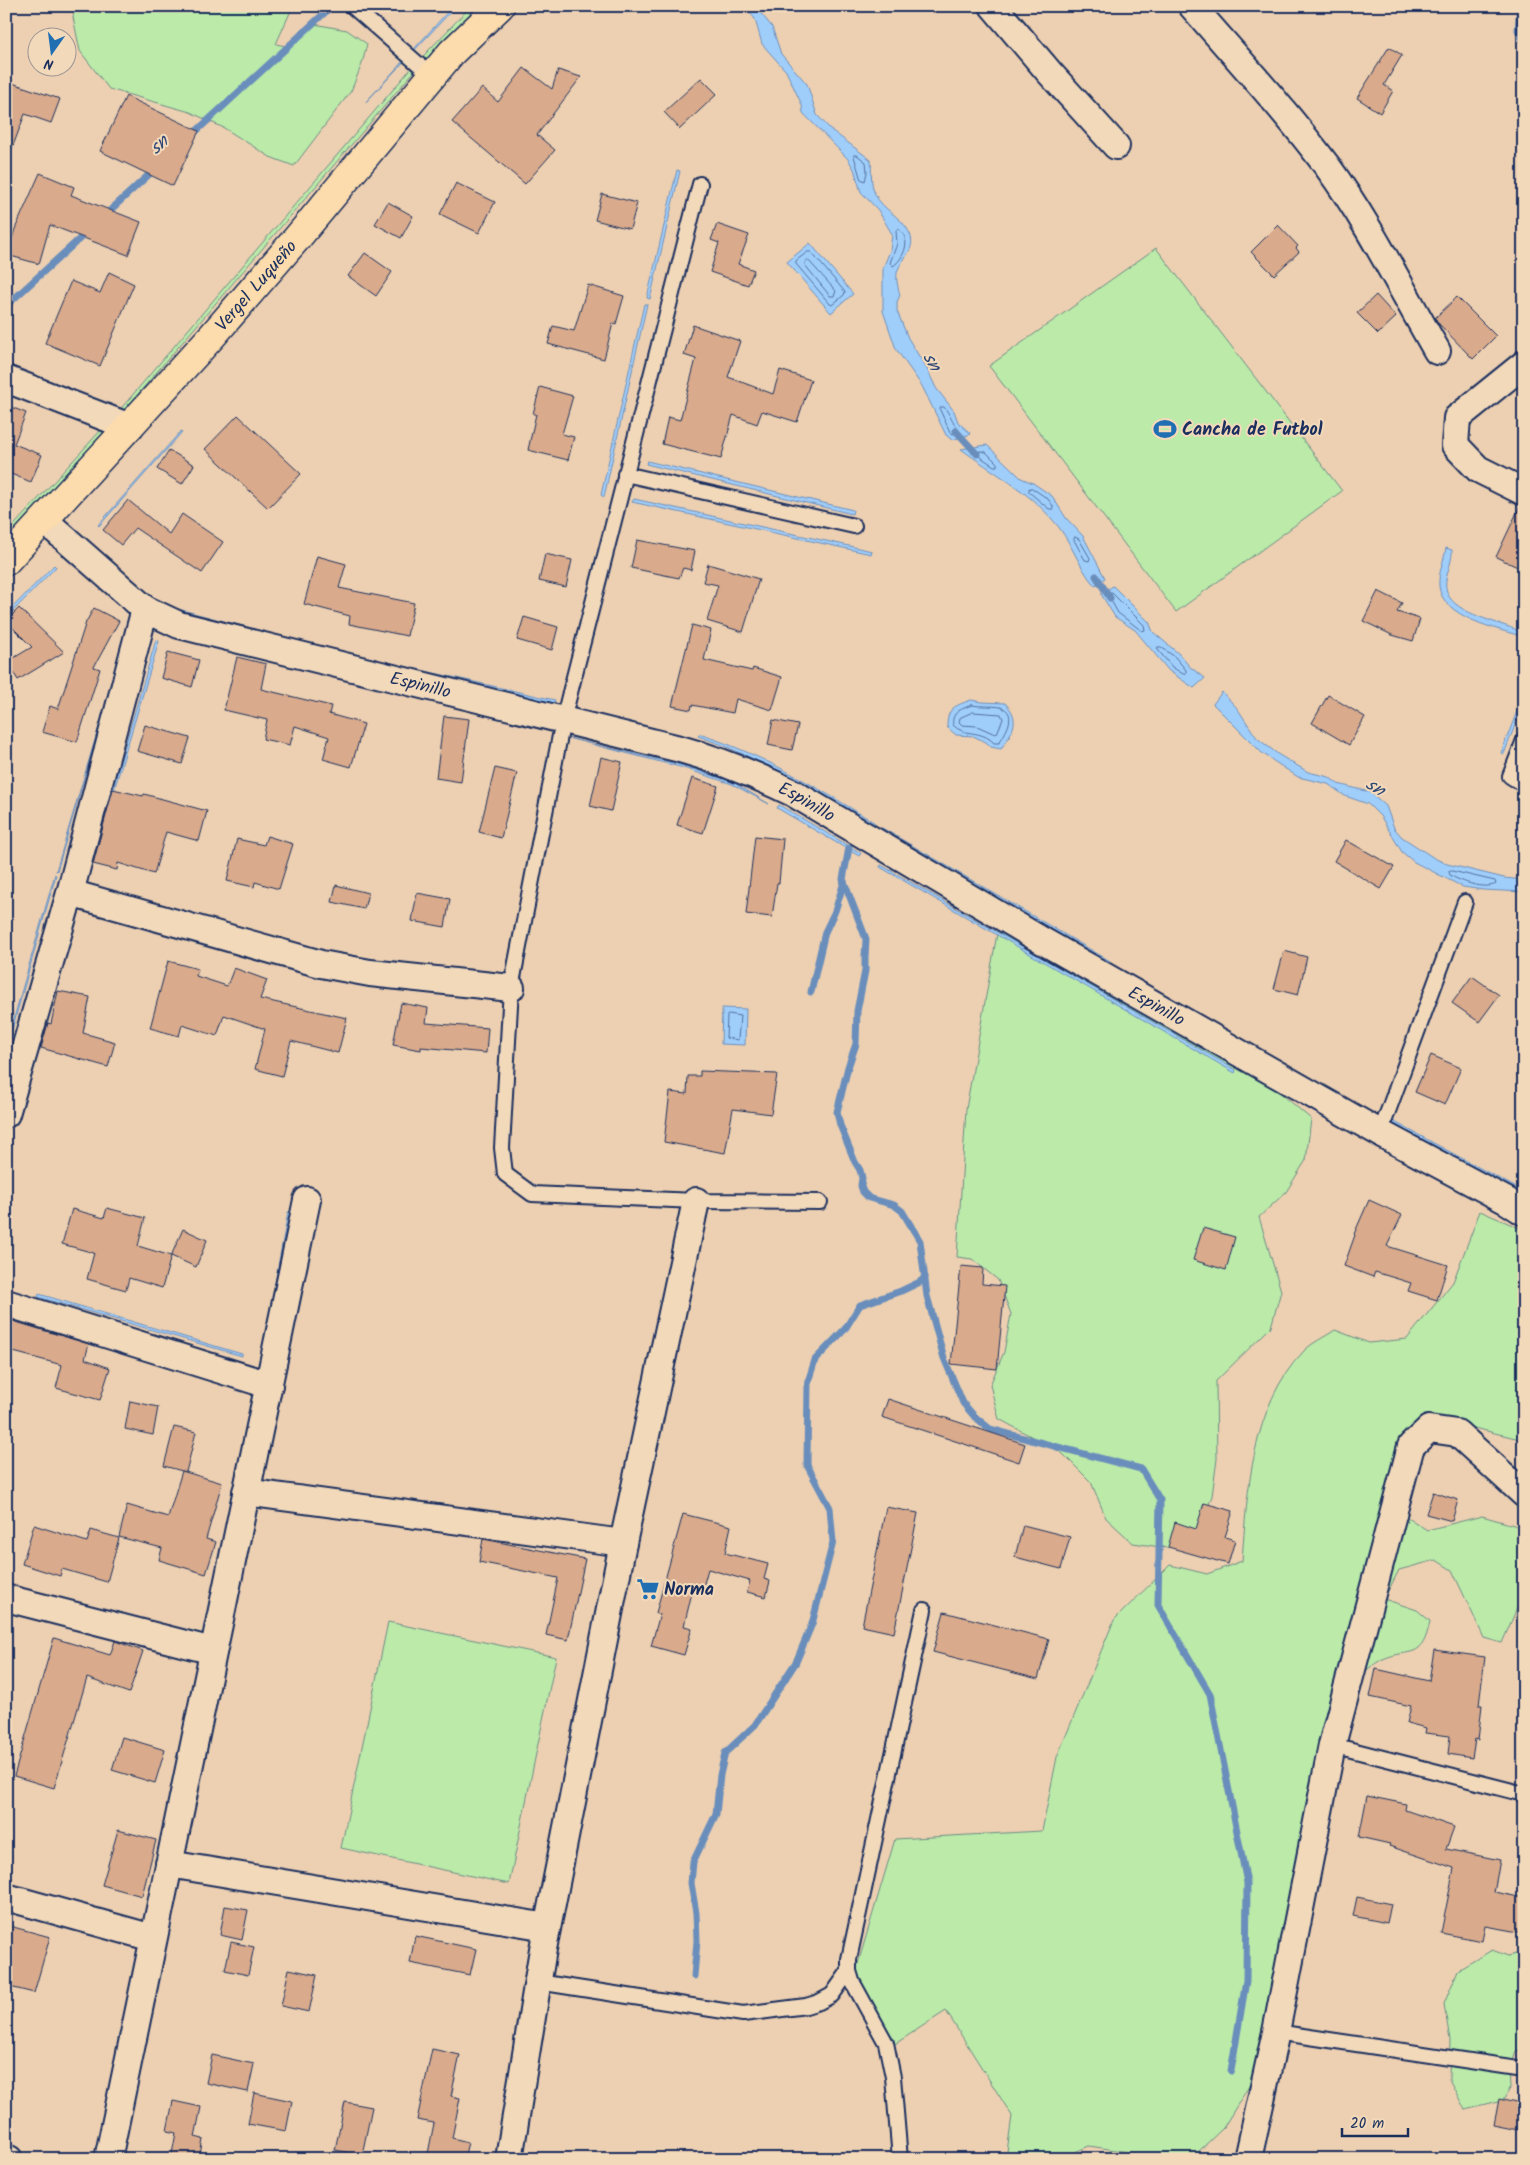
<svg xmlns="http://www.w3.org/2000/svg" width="1530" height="2165" viewBox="0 0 1530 2165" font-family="Kalam,sans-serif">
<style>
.green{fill:#bbeaa9;stroke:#6b8c84}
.water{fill:#a0cefb;stroke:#6b8ebc}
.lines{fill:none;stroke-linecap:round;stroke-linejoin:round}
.shore{stroke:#506f9d;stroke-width:1}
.stream{stroke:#6b8ebc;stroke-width:7}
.building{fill:#d9aa8b;stroke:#1b2f5e}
.service-casing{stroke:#1b2f5e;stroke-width:18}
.minor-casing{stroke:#1b2f5e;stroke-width:30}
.primary-casing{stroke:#1b2f5e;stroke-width:31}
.service{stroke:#f2d9ba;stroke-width:14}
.minor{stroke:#f2d9ba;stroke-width:26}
.primary{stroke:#fcdcac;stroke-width:28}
.labels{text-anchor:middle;stroke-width:4;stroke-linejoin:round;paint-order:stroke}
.street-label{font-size:18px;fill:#1b2f5e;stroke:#f2d9ba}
.poi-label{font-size:18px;font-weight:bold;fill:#1b2f5e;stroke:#f2d9ba;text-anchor:start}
.water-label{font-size:19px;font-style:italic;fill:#2f4776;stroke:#f2d9ba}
</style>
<rect width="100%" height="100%" fill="#edd0b1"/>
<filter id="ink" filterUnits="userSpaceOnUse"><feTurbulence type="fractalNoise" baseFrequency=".02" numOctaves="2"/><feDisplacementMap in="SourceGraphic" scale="10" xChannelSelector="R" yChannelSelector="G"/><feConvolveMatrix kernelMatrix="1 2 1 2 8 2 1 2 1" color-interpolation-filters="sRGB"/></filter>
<g filter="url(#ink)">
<g class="green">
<polygon points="75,6 293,6 276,44 290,47 314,24 347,30 367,44 362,64 351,91 294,166 270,157 224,128 190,112 109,89 80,51 73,17"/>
<polygon points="471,6 478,6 411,75 109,428 6,541 6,534 124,405 408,72"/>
<polygon points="1156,248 1342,491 1176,612 989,366"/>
<polygon points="1032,917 1095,964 1164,994 1311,1119 1306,1160 1286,1192 1259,1217 1281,1291 1271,1327 1216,1381 1217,1459 1212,1496 1199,1530 1167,1548 1133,1543 1106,1518 1091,1482 1062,1453 999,1419 990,1385 1004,1352 1011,1314 998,1280 972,1259 957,1257 966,1109 998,928"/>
<path d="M1480 1211 1524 1230V1440L1453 1423 1417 1442 1398 1511 1427 1530 1482 1516 1524 1528V1592L1502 1643 1484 1638 1452 1570 1436 1560 1399 1570 1384 1599 1417 1610 1430 1621C1422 1662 1411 1647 1383 1659 1373 1664 1363 1673 1354 1680L1282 2033 1223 2128 1196 2154 1183 2159H1144L1128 2152 1089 2146 1059 2159H1006L1012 2116 946 2011 884 2051 854 1977 895 1839 1042 1831 1057 1757 1114 1620 1170 1565 1207 1574 1242 1561C1247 1492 1252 1405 1303 1352 1311 1343 1325 1337 1335 1330L1369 1343 1407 1339 1453 1282Z"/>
<polygon points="388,1622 556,1657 509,1884 341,1848"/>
<polygon points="1492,1950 1508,1956 1524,1952 1524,2048 1516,2051 1510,2067 1511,2086 1502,2101 1465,2110 1449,2079 1450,2040 1444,2004 1458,1970"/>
</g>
<g class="water">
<polygon points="453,6 456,6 365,103"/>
<path d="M745 6H755L772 27 781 54 807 84 817 115 831 130 871 160C872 171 870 183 875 194 882 210 903 217 910 234 917 251 900 259 897 273 896 280 898 288 900 295L897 302V311L908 338 928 371 936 388 954 411 958 422 971 434 952 440 946 435 922 386 896 349 883 311V268L890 251 892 234 878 210 861 192 854 169 848 159 803 113 802 105 786 71 762 44 755 19Z"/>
<polygon points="677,170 680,171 650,299 647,298"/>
<polygon points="810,243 853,294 831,313 787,262"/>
<polygon points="644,304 647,304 604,497 601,495"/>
<polygon points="181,431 182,432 99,526 98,525"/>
<path d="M987 445 1021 478 1033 483 1052 496 1066 518 1083 536 1105 578 1095 586C1078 567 1071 539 1052 519 1028 491 991 471 961 449Z"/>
<polygon points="647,461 853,510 852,514 646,464"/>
<polygon points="634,499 872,551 871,554 632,502"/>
<path d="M1446 548 1452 550C1453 565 1442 577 1447 592 1454 615 1505 623 1524 633V637C1499 629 1442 618 1439 586 1438 573 1444 561 1446 548Z"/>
<polygon points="54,565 56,567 13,611 11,609"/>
<polygon points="1113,586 1149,622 1153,632 1179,654 1190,667 1205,678 1194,688 1169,671 1135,630 1115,617 1101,594"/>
<polygon points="167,606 314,645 313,647 166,608"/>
<polygon points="128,629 57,871 56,871"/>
<polygon points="156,640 159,641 88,876 87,875"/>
<polygon points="349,654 555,700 554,703 348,656"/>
<polygon points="1222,692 1237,708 1257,738 1279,755 1308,772 1329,777 1338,784 1370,792 1386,806 1394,828 1402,837 1434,858 1447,864 1504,878 1524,880 1524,892 1483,890 1463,887 1414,862 1402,852 1381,817 1368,804 1345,796 1328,784 1298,777 1275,762 1262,753 1213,704"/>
<polygon points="1524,693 1524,702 1504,754 1501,753"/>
<path d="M971 700 982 702 1005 703C1022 720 1012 732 1001 749L991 747 986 742 973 736 956 735 947 727C947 707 955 706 971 700Z"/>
<path d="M699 734C762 754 819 788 875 823L873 825 799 780 725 746 698 736Z"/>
<polygon points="568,738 681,765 733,782 769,804 732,784 680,767"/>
<polygon points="779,805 861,853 859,856 777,808"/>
<polygon points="882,828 1110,961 1108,963 881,829"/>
<polygon points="881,865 1236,1070 1235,1073 880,867"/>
<polygon points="55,874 56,875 6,1051 6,1046"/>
<polygon points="722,1008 746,1009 745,1045 721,1044"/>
<polygon points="1393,1121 1524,1192 1524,1195 1392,1123"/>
<polygon points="288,1212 291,1212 277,1288 274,1288"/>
<polygon points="39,1294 242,1354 242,1356 38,1297"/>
</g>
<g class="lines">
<g class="shore">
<polygon points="854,155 857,155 866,162 867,172 865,181 861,179"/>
<path d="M898 229C913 237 904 259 893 266L890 263 897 244 896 231Z"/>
<polygon points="808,252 811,252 845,292 844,295 832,305 830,304 796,264 796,261"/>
<polygon points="808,260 836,291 834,296 830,296 805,265 805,263"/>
<path d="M941 407H944C950 414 952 423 959 430L958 433 953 434 950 432 940 410Z"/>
<polygon points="980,451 986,452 997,463 997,466 994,466 979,456"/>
<polygon points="1032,488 1048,499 1053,506 1053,509 1049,509 1029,492 1029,489"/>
<polygon points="1075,537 1079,539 1090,558 1089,561 1085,560 1074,540"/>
<polygon points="1112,593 1144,625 1145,630 1142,631 1118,613 1109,597"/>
<polygon points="1158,647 1161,647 1175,657 1186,670 1186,673 1183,674 1172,667 1158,650"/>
<path d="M972 705C980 707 998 705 1003 708 1018 715 1004 735 999 743H994C981 729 965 737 953 725 951 712 961 709 972 705Z"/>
<polygon points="973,712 1001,714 1003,719 997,733 995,734 977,726 962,725 959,722 960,718"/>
<path d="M1452 871 1495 881 1496 884C1485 890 1461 882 1450 875L1449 872Z"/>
<polygon points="729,1014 740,1016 738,1040 726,1038 727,1016"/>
</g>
<g class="stream">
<polyline points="1520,6 1518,30 1524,43"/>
<polyline points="190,137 332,6"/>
<polyline points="104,216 155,169"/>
<polyline points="6,306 87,232"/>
<polyline points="956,431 977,454"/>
<polyline points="1096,576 1110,598"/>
<polyline points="849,848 843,879 866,939 865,957 865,971 857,1011 856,1044 848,1067 837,1112 840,1125 855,1162 860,1170 862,1178 861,1186 863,1192 869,1198 894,1205 902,1211 920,1241 927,1296 944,1358 963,1403 974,1416 990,1429 1141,1469 1160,1500 1158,1605 1210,1694 1247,1883 1246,1981 1231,2071"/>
<polyline points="811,992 825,932 835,911 844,882"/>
<polyline points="694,1976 697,1941 696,1913 691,1883 693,1862 716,1814 720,1775 725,1753 755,1725 796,1662 812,1624 833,1542 830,1508 807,1465 808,1382 815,1360 845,1329 860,1305 901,1291 920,1282 925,1277"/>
</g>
</g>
<g class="building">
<polygon points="1389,47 1402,55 1384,85 1393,91 1380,113 1357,98"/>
<polygon points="524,68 552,89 558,70 581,77 537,135 555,150 525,184 452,122 482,88 498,102"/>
<polygon points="701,78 717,94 680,129 664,112"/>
<polygon points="6,81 60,99 51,123 25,114 8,159 6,159"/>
<polygon points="126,96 199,131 173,186 100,151"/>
<polygon points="40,173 74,187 71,195 141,222 128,255 50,225 39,264 7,255 15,229"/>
<polygon points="456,183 495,202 479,233 440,214"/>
<polygon points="602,194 637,203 630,229 595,220"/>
<polygon points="388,202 413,216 401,238 375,224"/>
<polygon points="717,224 749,235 738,264 754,270 748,285 710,272 719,243 711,240"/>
<polygon points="1278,225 1298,246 1296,248 1299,252 1274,275 1251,252"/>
<polygon points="365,253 392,272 376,296 348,276"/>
<polygon points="109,272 134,284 100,366 45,343 71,281 100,293"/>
<polygon points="588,285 624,296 616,324 613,323 604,359 548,344 553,326 574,331"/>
<polygon points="1376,295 1396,317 1378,334 1357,313"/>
<polygon points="1457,297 1496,336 1473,359 1439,324 1435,318"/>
<polygon points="693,325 740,341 728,377 773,394 780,370 811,380 797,422 762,411 757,424 733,415 721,459 662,444 668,417 680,420 696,359 684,355"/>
<polygon points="540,387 573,396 562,434 574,437 568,460 528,450 536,414 533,414"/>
<polygon points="6,405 26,413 14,444 42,455 31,482 6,472"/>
<polygon points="238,415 301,474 268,508 205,449"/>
<polygon points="169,450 194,465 182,484 157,469"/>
<polygon points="128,500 169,534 182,514 223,542 202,573 135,528 121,545 103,530"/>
<polygon points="1520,506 1524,507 1524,570 1496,557"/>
<polygon points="637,540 695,551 691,570 683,568 679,578 631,568"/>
<polygon points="545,554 572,560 566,587 539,581"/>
<polygon points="317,556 346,564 339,588 414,603 407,636 349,624 350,616 304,604"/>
<polygon points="708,564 759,579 743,632 707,621 718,585 703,582"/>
<polygon points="1378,591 1402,603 1397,612 1420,619 1413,641 1392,635 1363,621"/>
<polygon points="19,608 64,652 18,680 7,662 32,647 6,621"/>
<polygon points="94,608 119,621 94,667 100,669 77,742 42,732 50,706 58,709 86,622"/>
<polygon points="524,617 558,627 552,650 517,640"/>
<polygon points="692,625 711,630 704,660 752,671 753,668 782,677 772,710 736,699 733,713 692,705 691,710 672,706"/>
<polygon points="168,652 199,660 192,687 161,678"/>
<polygon points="237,657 266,664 261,689 331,706 329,714 364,724 351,767 323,759 329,737 295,726 290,745 263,739 267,720 224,710"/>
<polygon points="1328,695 1365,717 1349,745 1312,723"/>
<polygon points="444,716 469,719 461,782 436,778"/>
<polygon points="773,720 798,725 792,750 768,745"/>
<polygon points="145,725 190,738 182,764 137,751"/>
<polygon points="601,757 622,762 611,811 590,806"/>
<polygon points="495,768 517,773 501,838 479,832"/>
<polygon points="692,778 718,786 703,833 677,825"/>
<polygon points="113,789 143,796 144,794 207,811 199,841 166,832 154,874 118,863 117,870 93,864"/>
<polygon points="267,836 293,844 279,889 255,882 254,887 227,881 237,839 264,845"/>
<polygon points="755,836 783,839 779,883 777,883 772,917 746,914"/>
<polygon points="1346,840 1394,867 1381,889 1334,861"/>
<polygon points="336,885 368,893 364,909 332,902"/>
<polygon points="417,893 450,899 445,927 412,921"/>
<polygon points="1284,951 1307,957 1298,995 1274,989"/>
<polygon points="168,961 198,969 196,976 227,986 234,968 267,980 260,999 347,1018 338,1053 291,1041 282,1076 255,1069 265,1029 224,1015 217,1036 182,1025 179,1036 150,1028"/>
<polygon points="1472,976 1499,995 1479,1022 1452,1003"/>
<polygon points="58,991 90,997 83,1033 115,1042 108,1067 41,1048 48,1023 51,1024"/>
<polygon points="401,1003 428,1008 426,1023 488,1028 486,1053 421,1047 421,1050 393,1045"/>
<polygon points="1431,1055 1461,1068 1445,1105 1415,1092"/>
<polygon points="700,1071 777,1074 771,1114 733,1109 725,1153 664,1142 670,1092 687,1094 688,1076 700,1076"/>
<polygon points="1369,1200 1402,1215 1387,1246 1448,1265 1437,1300 1408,1291 1411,1283 1375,1272 1373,1277 1344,1266 1355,1235 1354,1234"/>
<polygon points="107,1208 145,1218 138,1246 171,1256 162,1288 129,1278 126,1290 87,1279 94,1253 62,1244 72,1209 104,1218"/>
<polygon points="1203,1228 1235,1237 1226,1270 1193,1260"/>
<polygon points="183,1229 207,1240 196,1267 171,1256"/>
<polygon points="961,1266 983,1268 982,1284 1005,1286 997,1369 951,1364"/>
<polygon points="6,1319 89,1344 85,1359 110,1368 100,1400 56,1388 62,1365 6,1350"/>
<polygon points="888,1399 1025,1444 1019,1462 882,1417"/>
<polygon points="130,1401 158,1407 153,1435 125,1429"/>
<polygon points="174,1427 196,1432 186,1472 164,1466"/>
<polygon points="182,1471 222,1483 206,1539 216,1542 206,1574 159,1560 162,1548 119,1537 127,1505 168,1517"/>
<polygon points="1433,1492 1458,1500 1452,1521 1426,1514"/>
<polygon points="1204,1503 1233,1511 1225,1537 1235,1540 1228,1564 1168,1547 1175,1522 1196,1529"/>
<polygon points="886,1507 918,1513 894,1633 862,1626"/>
<polygon points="683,1514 731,1526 725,1553 768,1564 764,1579 770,1581 766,1597 747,1592 750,1581 708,1569 703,1587 694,1584 684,1626 692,1628 684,1655 651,1646 660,1614 656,1613"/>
<polygon points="34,1525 87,1542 91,1530 119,1538 107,1582 62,1569 60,1576 22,1564"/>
<polygon points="1023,1525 1070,1537 1061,1569 1015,1557"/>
<polygon points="483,1539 585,1559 568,1640 546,1635 558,1578 479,1562"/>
<polygon points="944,1612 1049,1639 1038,1679 933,1652"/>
<polygon points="54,1638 110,1655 115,1641 143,1651 129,1693 87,1678 54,1788 14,1776"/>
<polygon points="1434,1650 1485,1657 1479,1705 1482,1705 1478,1740 1475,1739 1472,1758 1448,1754 1450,1736 1425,1733 1426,1728 1407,1723 1411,1706 1370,1697 1376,1669 1429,1681"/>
<polygon points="122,1737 165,1750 155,1783 112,1770"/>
<polygon points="1367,1796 1406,1804 1405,1810 1454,1827 1446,1849 1500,1860 1494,1892 1524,1898 1524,1933 1485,1926 1482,1941 1441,1933 1454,1868 1389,1846 1390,1844 1359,1837"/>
<polygon points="118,1830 156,1840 142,1896 102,1885"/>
<polygon points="1357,1897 1391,1904 1387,1923 1353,1916"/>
<polygon points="225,1906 248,1910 242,1940 220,1935"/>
<polygon points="6,1925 50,1937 34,1993 6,1986"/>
<polygon points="415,1936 476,1949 470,1975 410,1963"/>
<polygon points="231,1942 254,1947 248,1975 225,1970"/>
<polygon points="289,1969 317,1975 309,2012 281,2006"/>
<polygon points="432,2049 460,2055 451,2096 460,2098 452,2138 468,2142 464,2159 427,2159 434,2123 417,2120"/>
<polygon points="212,2055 254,2064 248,2092 206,2083"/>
<polygon points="254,2093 292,2101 286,2131 248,2124"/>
<polygon points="1499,2099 1524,2105 1524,2131 1494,2125"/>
<polygon points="173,2101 201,2107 195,2137 203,2139 199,2159 171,2159 176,2133 167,2131"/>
<polygon points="345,2102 372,2107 362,2155 335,2150"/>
</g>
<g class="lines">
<defs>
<g id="service">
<polyline points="352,6 432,76"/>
<polyline points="700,184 563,720 511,988 502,1148 505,1174 532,1194 696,1201 820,1202"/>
<polyline points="625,474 854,526"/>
<polyline points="1524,740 1510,776 1524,785"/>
<polyline points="1380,1133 1465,902"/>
<polyline points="1332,1745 1524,1794"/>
<polyline points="538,1982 743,2014 806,2006 819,2002 832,1995 849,1971"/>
<polyline points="1276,2032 1524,2069"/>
<polyline points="900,2159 893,2077 886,2043 852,1981 849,1971 849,1959 924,1610"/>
</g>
<g id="minor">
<polyline points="993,6 1049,72 1116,146"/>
<path d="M1192 6C1238 59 1285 110 1327 166 1369 223 1401 289 1437 351"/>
<polyline points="1524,364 1457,418 1455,445 1478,469 1524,492"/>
<polyline points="6,379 130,427"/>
<path id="s1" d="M44 520 145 609 179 625 680 749C720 760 756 775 793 793L1041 940 1380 1133 1507 1201 1524 1212"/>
<polyline points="70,893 321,964 370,973 511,988"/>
<polyline points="6,1114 70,893 145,609"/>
<polyline points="6,1303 269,1385"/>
<polyline points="246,1492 623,1543"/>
<polyline points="6,1598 213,1651"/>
<polyline points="169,1864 547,1927"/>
<polyline points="6,1897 153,1938"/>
<polyline points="6,2158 9,2159"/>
<polyline points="108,2159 307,1200"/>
<polyline points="509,2159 543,1949 623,1543 696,1201"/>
<polyline points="1248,2159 1276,2032 1332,1745 1411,1446 1429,1429 1457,1433 1524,1494"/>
</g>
<g id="primary">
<path id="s2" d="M6 561 213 335 298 237 452 52 500 6"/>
</g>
</defs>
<use href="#service" class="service-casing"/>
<use href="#minor" class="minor-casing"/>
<use href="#primary" class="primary-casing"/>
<use href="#service" class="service"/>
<use href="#minor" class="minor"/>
<use href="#primary" class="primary"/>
</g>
</g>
<defs>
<symbol id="stadium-bare" viewBox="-9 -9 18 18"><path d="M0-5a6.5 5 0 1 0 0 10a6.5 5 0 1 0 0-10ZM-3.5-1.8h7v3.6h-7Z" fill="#1f6fb2" stroke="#f2d9ba" stroke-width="2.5" paint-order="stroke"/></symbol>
<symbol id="supermarket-bare" viewBox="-9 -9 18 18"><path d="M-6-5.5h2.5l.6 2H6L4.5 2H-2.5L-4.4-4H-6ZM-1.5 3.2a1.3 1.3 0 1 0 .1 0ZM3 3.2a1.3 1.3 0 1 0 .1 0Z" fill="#1f6fb2" stroke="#f2d9ba" stroke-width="2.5" paint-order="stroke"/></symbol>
</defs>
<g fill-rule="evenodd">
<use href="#stadium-bare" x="1149" y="413" width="32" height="32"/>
<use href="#supermarket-bare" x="632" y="1573" width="32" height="32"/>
</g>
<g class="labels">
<g class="street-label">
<text dy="6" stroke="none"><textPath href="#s2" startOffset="372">Vergel Luqueño</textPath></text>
<text dy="6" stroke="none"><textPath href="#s1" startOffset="421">Espinillo</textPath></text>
<text dy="6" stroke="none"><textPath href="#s1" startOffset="826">Espinillo</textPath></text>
<text dy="6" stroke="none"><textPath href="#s1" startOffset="1231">Espinillo</textPath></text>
</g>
<g class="poi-label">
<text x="1182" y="435">Cancha de Futbol</text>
<text x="664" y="1595">Norma</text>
</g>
<g class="water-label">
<text transform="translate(158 144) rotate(-43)" y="7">sn</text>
<text transform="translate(933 361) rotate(61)" y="7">sn</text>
<text transform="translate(1376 786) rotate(32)" y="7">sn</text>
</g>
</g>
<rect width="1530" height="2165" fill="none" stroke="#f2d9ba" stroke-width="25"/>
<rect x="12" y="12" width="1505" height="2140" fill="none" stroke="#1b2f5e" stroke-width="2" filter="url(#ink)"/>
<g transform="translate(52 52) rotate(194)"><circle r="24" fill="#f2d9ba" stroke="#9c9595"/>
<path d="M0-4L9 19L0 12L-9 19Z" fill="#1f6fb2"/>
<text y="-8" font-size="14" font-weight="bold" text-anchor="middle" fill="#1b2f5e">N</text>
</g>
<path d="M1342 2128v8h66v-8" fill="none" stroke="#1b2f5e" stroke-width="2.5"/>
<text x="1350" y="2128" font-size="15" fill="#1b2f5e" stroke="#f2d9ba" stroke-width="4" paint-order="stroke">20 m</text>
</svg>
